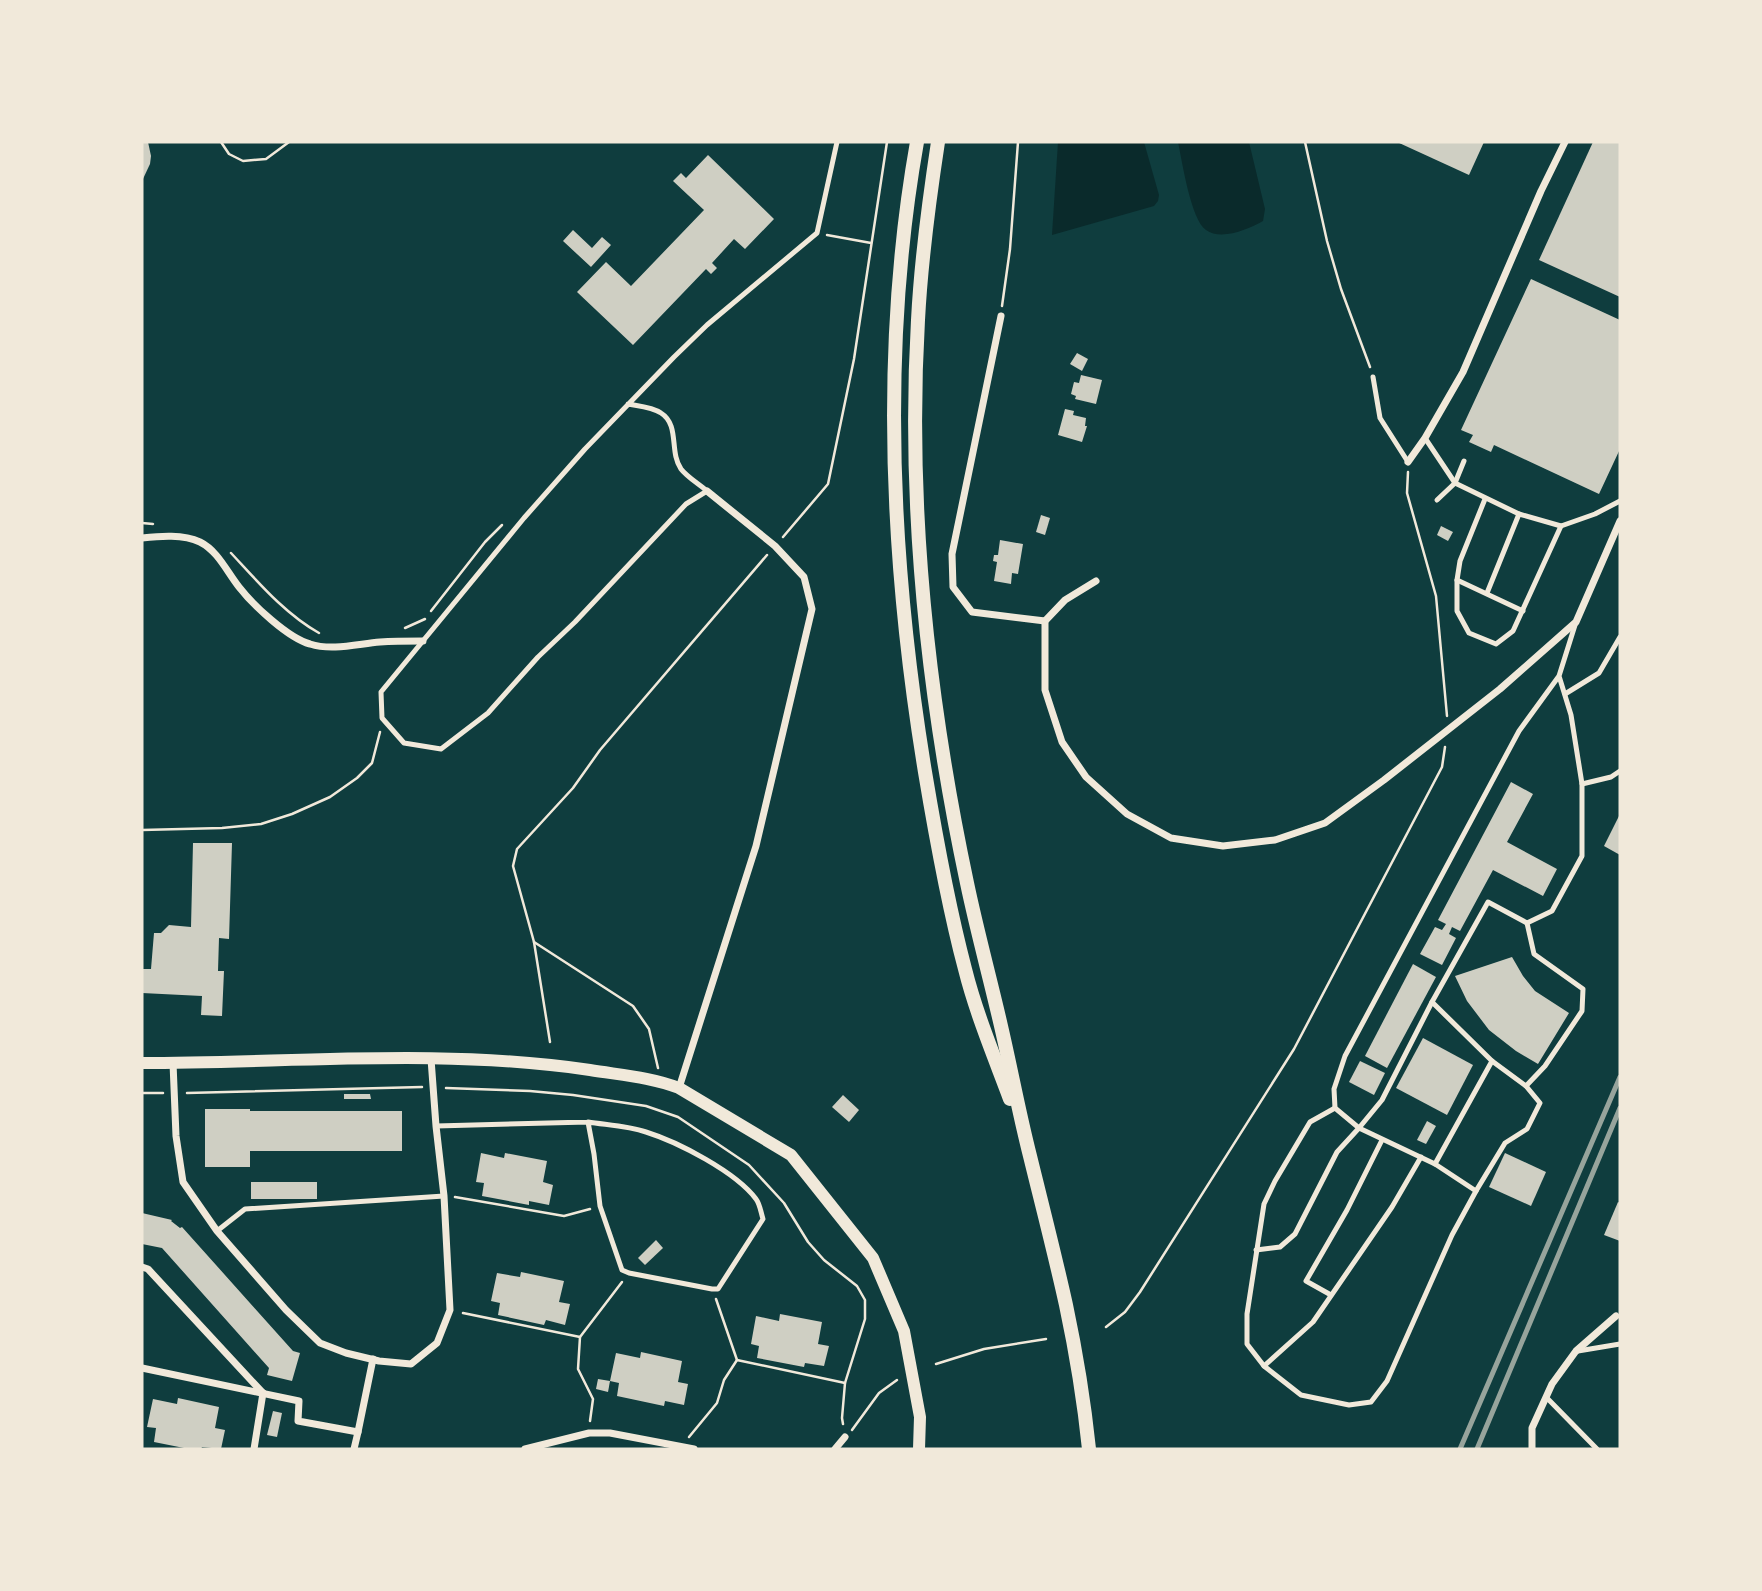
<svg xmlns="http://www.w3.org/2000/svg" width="1762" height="1591" viewBox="0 0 1762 1591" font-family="Overpass,sans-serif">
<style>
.water{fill:#0a2a2b}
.building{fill:#cfcfc3}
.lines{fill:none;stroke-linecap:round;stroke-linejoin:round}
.path{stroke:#f1e9da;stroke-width:2.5}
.service{stroke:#f1e9da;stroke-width:5}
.minor{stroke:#f1e9da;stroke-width:7}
.tertiary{stroke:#f1e9da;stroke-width:12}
.secondary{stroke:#f1e9da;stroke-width:14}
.rail{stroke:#97a49c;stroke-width:5}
</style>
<rect width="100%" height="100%" fill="#0f3d3e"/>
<g class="water">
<polygon points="1058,142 1144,142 1159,195 1158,201 1154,206 1052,235"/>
<path d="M1178 142H1249L1265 209 1263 221C1249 229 1221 241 1206 230 1191 220 1182 161 1178 142Z"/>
</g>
<g class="building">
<polygon points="142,142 148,142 151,156 150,164 142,181"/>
<polygon points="1397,142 1484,142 1469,175"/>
<polygon points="1593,142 1620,142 1620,297 1539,260"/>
<polygon points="708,155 774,219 745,249 734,239 712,263 717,268 711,274 706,269 633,345 577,292 606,262 631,286 704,210 673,181 681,173 686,178"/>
<polygon points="573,230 592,248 602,237 611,245 591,267 563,241"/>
<polygon points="1531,279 1620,320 1620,449 1599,494 1494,445 1491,452 1469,442 1473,435 1461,430"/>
<polygon points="1077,353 1088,359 1082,371 1070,364"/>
<polygon points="1081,375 1102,380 1096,404 1075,399 1076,396 1071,394 1074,382 1079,383"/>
<polygon points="1065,409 1074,411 1073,415 1086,418 1085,426 1087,426 1082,442 1058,435"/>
<polygon points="1041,515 1050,518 1045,535 1036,532"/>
<polygon points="1441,526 1453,532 1448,541 1437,535"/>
<polygon points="1000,540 1023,544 1018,574 1012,573 1011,584 994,581 997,562 993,561 994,555 998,555"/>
<polygon points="1511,782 1533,794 1507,842 1557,869 1543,896 1493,870 1460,931 1452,927 1449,934 1456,938 1442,965 1420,954 1435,927 1442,930 1446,924 1438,920"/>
<polygon points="1620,814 1620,855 1604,846"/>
<polygon points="193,843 232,843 229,939 219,938 218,971 224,971 222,1016 201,1015 202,996 142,993 142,969 151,969 154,933 161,933 169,925 191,927"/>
<polygon points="1512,957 1523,976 1535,991 1569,1013 1538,1064 1516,1051 1489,1030 1467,1001 1455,976"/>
<polygon points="1413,964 1436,977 1387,1068 1365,1056"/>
<polygon points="1423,1038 1473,1065 1447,1115 1396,1088"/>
<polygon points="1360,1061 1385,1073 1374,1095 1349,1082"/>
<polygon points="344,1094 370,1094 371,1099 344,1099"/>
<polygon points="843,1095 859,1110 849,1122 832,1107"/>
<polygon points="205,1109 250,1109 250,1111 402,1111 402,1151 250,1151 250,1167 205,1167"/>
<polygon points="1427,1121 1436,1126 1426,1144 1417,1140"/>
<polygon points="481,1153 504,1158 505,1153 547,1161 543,1182 553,1185 549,1205 529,1201 529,1205 482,1196 484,1183 476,1182"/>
<polygon points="1505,1153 1546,1172 1531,1206 1489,1187"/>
<rect x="251" y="1182" width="66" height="17"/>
<polygon points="1618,1202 1620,1203 1620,1241 1604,1235"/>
<polygon points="142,1213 172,1220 171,1221 180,1228 182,1227 293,1351 300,1353 292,1381 267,1375 269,1368 162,1248 142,1244"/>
<polygon points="656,1240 663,1248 645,1265 638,1258"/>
<polygon points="521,1272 564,1281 559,1302 570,1304 565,1325 546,1320 544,1325 498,1315 500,1303 491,1301 497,1273 520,1277"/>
<polygon points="780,1314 822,1322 818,1344 829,1346 824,1366 805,1363 804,1367 757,1358 759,1346 751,1344 756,1316 779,1321"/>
<polygon points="641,1352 682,1361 678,1382 688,1384 684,1405 665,1401 664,1406 617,1396 619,1383 610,1381 616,1353 640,1358"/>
<polygon points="598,1379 610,1381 608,1392 596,1389"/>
<polygon points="178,1398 219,1407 215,1428 225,1430 221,1449 202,1447 201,1449 189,1449 154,1442 156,1428 147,1427 153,1399 177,1404"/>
<polygon points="273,1411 282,1413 277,1437 267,1435"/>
</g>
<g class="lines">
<g class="path">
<polyline points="221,142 229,154 243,161 266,159 289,142"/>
<polyline points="1305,142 1327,241 1341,289 1370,367"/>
<polyline points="827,235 871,243"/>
<polyline points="1002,306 1010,249 1018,142"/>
<polyline points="1408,472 1407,493 1436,596 1447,716"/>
<polyline points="142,523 153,524"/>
<polyline points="783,537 828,484 854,359 887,142"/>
<path d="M231 553C258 582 285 614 319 633"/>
<polyline points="431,611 485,542 502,525"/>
<polyline points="405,628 425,619"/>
<polyline points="142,830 222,828 261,824 292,814 330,797 357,778 372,763 380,732"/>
<polyline points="534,942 633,1006 649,1029 658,1068"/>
<polyline points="550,1042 534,942 513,866 517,849 573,788 600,750 767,555"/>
<polyline points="446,1088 530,1091 573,1095 646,1106 678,1117 749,1165 784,1203 808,1242 824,1260 857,1286 865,1300 865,1319 845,1383 842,1418 843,1424"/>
<polyline points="142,1093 163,1093"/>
<polyline points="187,1093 422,1087"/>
<polyline points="455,1197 564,1216 590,1209"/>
<polyline points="716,1299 737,1360 845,1383"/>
<polyline points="463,1313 580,1337"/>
<polyline points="1106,1327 1125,1312 1140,1292 1294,1049 1442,767 1445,747"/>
<polyline points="936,1364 984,1349 1046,1339"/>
<polyline points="590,1421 593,1399 578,1369 580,1337 622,1282"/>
<polyline points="852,1430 879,1393 897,1380"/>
<polyline points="689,1437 717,1403 724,1380 737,1360"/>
</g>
<g class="service">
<polyline points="1373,377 1380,418 1408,462"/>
<path d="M628 404C638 406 652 407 661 413 680 425 669 452 681 469 687 477 699 484 707 491L686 504 575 622 538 657 488 713 441 749 404 743 382 718 381 692 524 518 585 449 674 357 707 325 817 233 837 142"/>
<polyline points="1425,438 1455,483 1519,514 1561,526 1595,514 1620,501"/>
<polyline points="1485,499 1460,561 1457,580 1457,611 1469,633 1496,644 1513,631 1561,526"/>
<polyline points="1437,500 1455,483 1464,461"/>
<polyline points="1457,580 1523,611"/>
<polyline points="1487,593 1519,514"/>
<polyline points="1559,676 1571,715 1582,784 1582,856 1552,911 1527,923 1488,902 1432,1002 1492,1061 1526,1086 1540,1103 1527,1129 1505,1143 1476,1191 1435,1164 1359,1128 1335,1108 1334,1089 1345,1056 1519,731 1559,676 1576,622"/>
<polyline points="1565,694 1599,673 1620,637"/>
<polyline points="1582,784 1611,777 1620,771"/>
<polyline points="1526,1086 1545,1066 1582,1011 1583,989 1534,954 1527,923"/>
<polyline points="1335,1108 1310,1122 1275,1181 1264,1204 1247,1314 1247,1344 1264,1366 1313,1322 1392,1207 1421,1157"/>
<path d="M436 1126 588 1122 594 1154 600 1206 622 1270 629 1273 712 1289H718L763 1219C761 1213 760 1204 756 1199 736 1172 678 1142 646 1132 628 1126 607 1125 588 1122"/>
<polyline points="1435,1164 1492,1061"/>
<polyline points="217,1231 245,1209 444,1196"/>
<polyline points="1256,1250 1280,1247 1295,1234 1337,1152 1359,1128 1382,1100 1432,1002"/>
<polyline points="1331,1295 1306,1281 1347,1210 1382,1140"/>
<polyline points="1578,1351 1620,1344"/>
<polyline points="1264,1366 1301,1395 1349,1405 1371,1402 1387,1381 1452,1235 1476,1191"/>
<polyline points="1546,1397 1597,1449"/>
</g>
<g class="minor">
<polyline points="1001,316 952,554 953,587 972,612 1045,621"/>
<polyline points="1408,462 1425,438 1463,372 1541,191 1565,142"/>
<path d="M142 538C160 536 183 534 200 542 218 551 227 572 239 587 253 605 288 638 310 644 332 651 357 644 380 642 394 641 409 641 423 641"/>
<polyline points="1096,581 1065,600 1045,621 1045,690 1062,742 1086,777 1127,814 1171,838 1223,846 1275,840 1325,823 1384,780 1500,689 1576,622 1620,521"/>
<polyline points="173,1063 176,1136 183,1182 217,1231 286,1310 320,1343 346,1353 379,1361 411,1364 437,1343 450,1310 444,1196 436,1126 431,1059"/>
<polyline points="679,1088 756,846 812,609 804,577 775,546 707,491"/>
<polyline points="142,1267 148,1269 262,1392"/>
<polyline points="142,1368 299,1401 298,1421 358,1432 373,1359"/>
<polyline points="254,1449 263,1393"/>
<polyline points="354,1449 358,1432"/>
<polyline points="525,1449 589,1433 610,1433 694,1449"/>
<polyline points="835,1449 845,1437"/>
<polyline points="1532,1449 1532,1428 1552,1384 1576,1351 1616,1316"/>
</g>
<path class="tertiary" d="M142 1063C291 1063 442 1048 590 1070 620 1075 651 1077 679 1088L791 1155 873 1258 904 1331 920 1417 919 1449"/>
<g class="secondary">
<path d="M917 142C880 350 891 565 925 772 936 838 948 905 965 969 976 1013 994 1056 1010 1099"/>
<path d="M938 142C929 201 921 261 918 320 907 508 928 699 967 883 977 931 990 978 1001 1026 1011 1069 1019 1113 1030 1156 1042 1205 1055 1255 1066 1305 1076 1352 1084 1401 1089 1449"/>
</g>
<g class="rail">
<polyline points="1460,1449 1620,1077"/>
<polyline points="1477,1449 1620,1108"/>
</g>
</g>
<rect width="1762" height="1591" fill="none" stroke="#f1e9da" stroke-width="287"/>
</svg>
